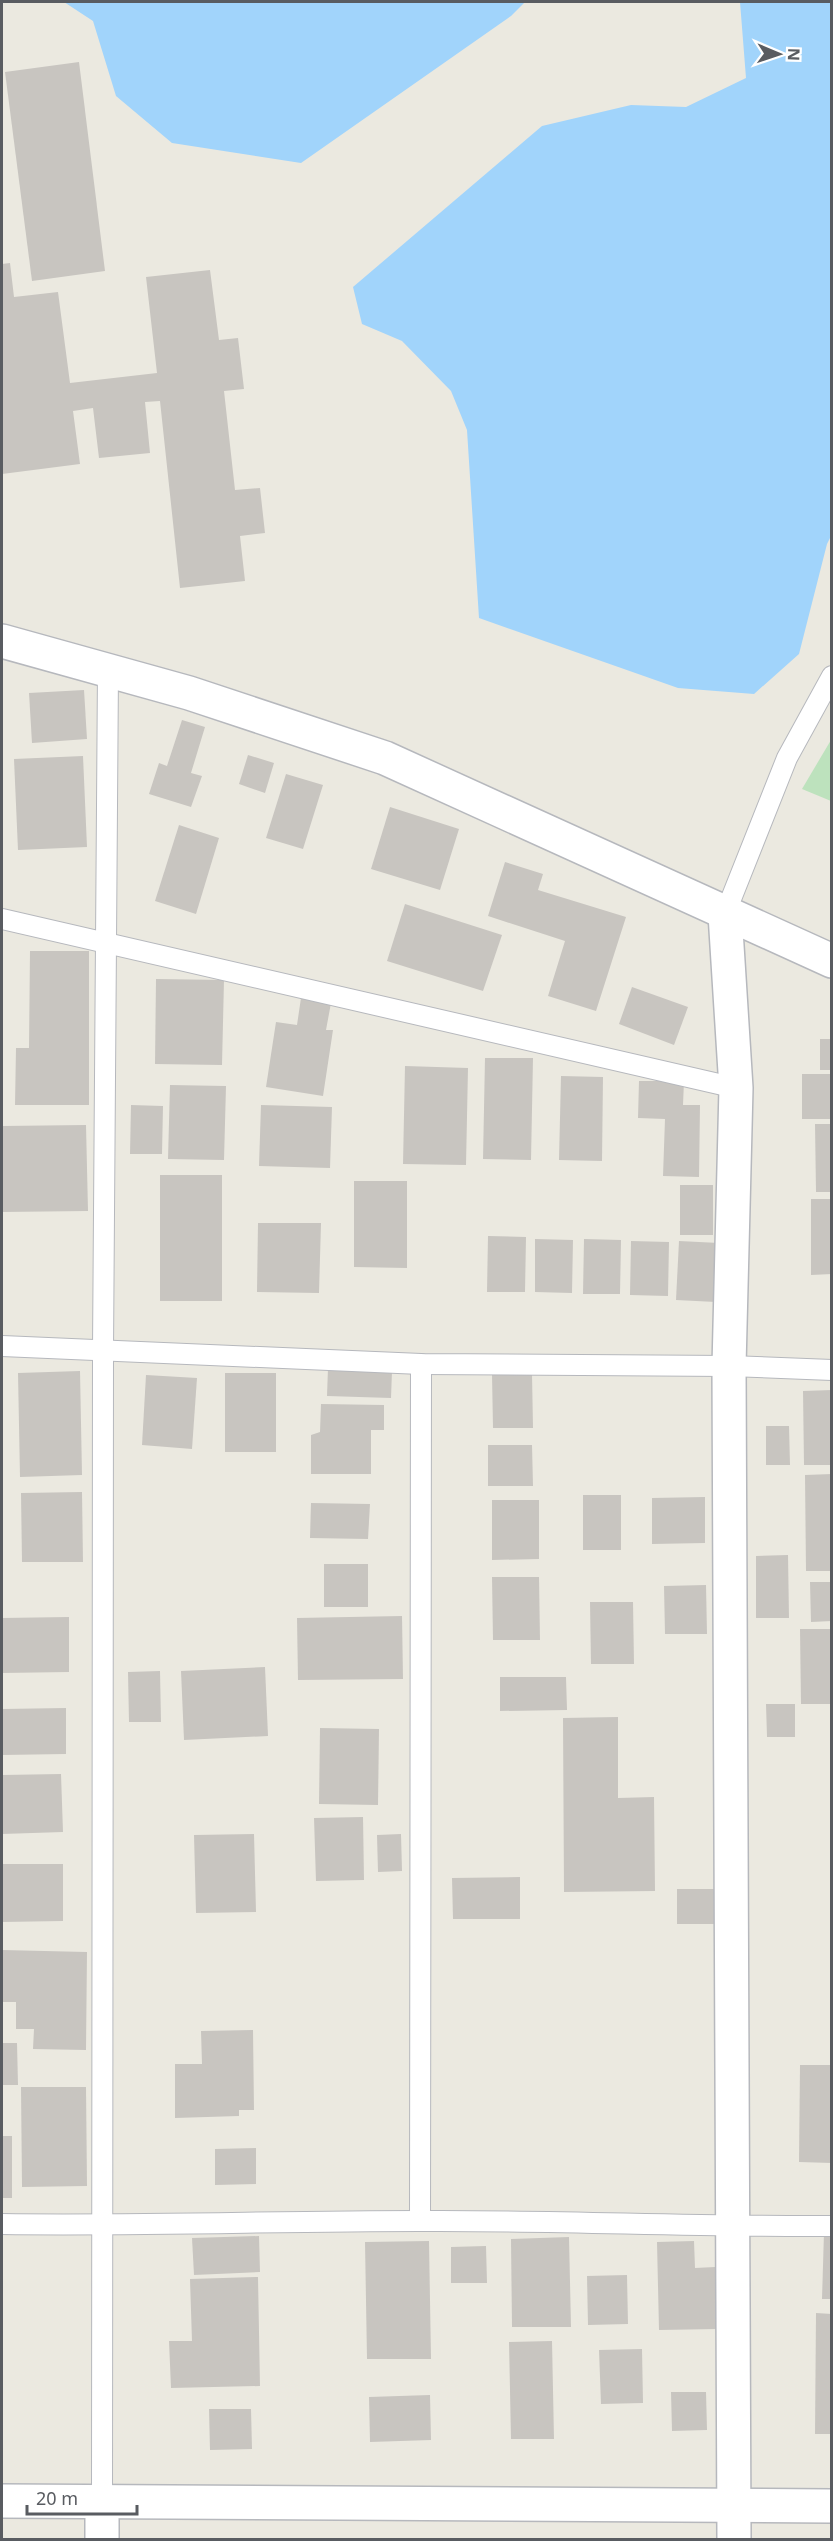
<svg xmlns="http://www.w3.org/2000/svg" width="833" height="2541" viewBox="0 0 833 2541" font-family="'Noto Sans',sans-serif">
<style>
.green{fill:#bde2bd}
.water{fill:#a1d4fb}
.building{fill:#c8c5c0}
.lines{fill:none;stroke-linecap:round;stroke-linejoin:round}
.lane-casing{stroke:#b6b8bd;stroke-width:22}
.street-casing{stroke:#b6b8bd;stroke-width:36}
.lane{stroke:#fff;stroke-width:20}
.street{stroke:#fff;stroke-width:33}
</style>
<rect width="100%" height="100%" fill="#ebe9e0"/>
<polygon class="green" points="831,740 831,801 802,789"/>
<g class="water">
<polygon points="64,2 525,2 511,16 301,163 172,143 116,96 93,21"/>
<polygon points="740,2 832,2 831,536 827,544 799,654 754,694 678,688 479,618 467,430 451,391 402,341 362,324 353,287 542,126 631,105 686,107 746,78"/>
</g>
<g class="building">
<polygon points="79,62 105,271 32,281 5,72"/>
<polygon points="10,263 14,297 58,292 70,383 157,373 146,277 210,270 219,340 238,338 244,389 224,391 235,490 260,488 265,533 240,536 245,581 180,588 160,401 145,402 150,453 99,458 93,408 73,411 80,464 2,474 2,264"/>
<polygon points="84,690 87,739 32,743 29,693"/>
<polygon points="182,720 205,727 191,773 202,776 191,807 149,794 159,763 167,766"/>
<polygon points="248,755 274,763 265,793 239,784"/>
<polygon points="83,756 87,847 18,850 14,759"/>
<polygon points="286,774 323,785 303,849 266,838"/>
<polygon points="390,807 459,829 440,890 371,869"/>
<polygon points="179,825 219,838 196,914 155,901"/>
<polygon points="505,862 543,874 538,890 626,917 596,1011 548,996 565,941 488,916"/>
<polygon points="405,904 502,935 483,991 387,961"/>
<polygon points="30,951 89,951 89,1105 15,1105 16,1048 29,1048"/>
<polygon points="156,979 224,980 222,1065 155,1064"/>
<polygon points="632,987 688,1007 674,1045 619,1024"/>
<polygon points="301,998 331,1003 326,1030 333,1030 323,1096 266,1087 276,1022 297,1025"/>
<rect x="820" y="1039" width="12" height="31"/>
<polygon points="485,1058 533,1058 531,1160 483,1159"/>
<polygon points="405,1066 468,1068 466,1165 403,1164"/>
<rect x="802" y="1074" width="30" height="45"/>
<polygon points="561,1076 603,1077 602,1161 559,1160"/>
<polygon points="639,1081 684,1081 683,1105 700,1105 699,1177 663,1176 665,1119 638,1118"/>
<polygon points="170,1085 226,1086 224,1160 168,1159"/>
<polygon points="131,1105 163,1106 162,1154 130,1154"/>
<polygon points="261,1105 332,1107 330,1168 259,1166"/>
<polygon points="815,1124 832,1124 832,1192 816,1192"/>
<polygon points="86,1125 88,1211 2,1212 2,1126"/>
<rect x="160" y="1175" width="62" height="126"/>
<polygon points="354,1181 407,1181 407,1268 354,1267"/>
<rect x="680" y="1185" width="33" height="50"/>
<polygon points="811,1199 832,1199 832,1274 811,1275"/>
<polygon points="258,1223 321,1223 319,1293 257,1292"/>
<polygon points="488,1236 526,1237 525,1292 487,1292"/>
<polygon points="535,1239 573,1240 572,1293 535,1292"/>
<polygon points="584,1239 621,1240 620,1294 583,1294"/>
<polygon points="631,1241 669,1242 668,1296 630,1295"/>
<polygon points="679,1241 719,1243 716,1302 676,1300"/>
<polygon points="328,1368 392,1371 391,1398 327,1396"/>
<polygon points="80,1371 82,1475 20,1477 18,1373"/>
<rect x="225" y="1373" width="51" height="79"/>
<polygon points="492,1374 532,1374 533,1428 493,1428"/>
<polygon points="146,1375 197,1378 192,1449 142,1445"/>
<polygon points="832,1390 832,1465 804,1465 803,1391"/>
<polygon points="321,1404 384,1405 384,1430 371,1430 371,1474 311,1474 311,1435 320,1432"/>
<polygon points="766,1426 789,1426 790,1465 766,1465"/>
<polygon points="488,1445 532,1445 533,1486 488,1486"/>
<polygon points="832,1474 832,1571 806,1571 805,1475"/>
<polygon points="82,1492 83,1562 22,1562 21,1493"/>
<rect x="583" y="1495" width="38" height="55"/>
<polygon points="705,1497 705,1543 652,1544 652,1498"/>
<polygon points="492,1500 539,1500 539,1559 492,1560"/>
<polygon points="311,1503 370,1504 368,1539 310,1538"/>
<polygon points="788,1555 789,1618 756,1618 756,1556"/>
<rect x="324" y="1564" width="44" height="43"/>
<polygon points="492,1577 539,1577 540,1640 493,1640"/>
<polygon points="810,1582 832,1582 832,1621 811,1622"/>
<polygon points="706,1585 707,1634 665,1634 664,1586"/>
<polygon points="590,1602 633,1602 634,1664 591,1664"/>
<polygon points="402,1616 403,1679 298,1680 297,1618"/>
<polygon points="69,1617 69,1672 2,1673 2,1618"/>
<polygon points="800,1629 832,1629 832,1704 801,1704"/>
<polygon points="265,1667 268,1736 184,1740 181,1671"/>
<polygon points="160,1671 161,1722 129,1722 128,1672"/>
<polygon points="500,1677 566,1677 567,1710 500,1711"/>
<polygon points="766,1704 795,1704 795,1737 767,1737"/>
<polygon points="66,1708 66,1754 2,1755 2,1709"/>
<polygon points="618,1717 618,1798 654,1797 655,1891 564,1892 563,1718"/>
<polygon points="320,1728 379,1729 378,1805 319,1804"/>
<polygon points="61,1774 63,1832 2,1834 2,1775"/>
<polygon points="363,1817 364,1880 316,1881 314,1818"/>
<polygon points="254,1834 256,1912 196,1913 194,1835"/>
<polygon points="401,1834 402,1871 378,1872 377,1835"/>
<polygon points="2,1864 63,1864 63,1921 2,1922"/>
<polygon points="520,1877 520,1919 453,1919 452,1878"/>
<rect x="677" y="1889" width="41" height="35"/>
<polygon points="2,1950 87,1952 86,2050 33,2049 34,2029 16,2029 16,2002 2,2002"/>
<polygon points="253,2030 254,2110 239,2110 239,2116 175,2118 175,2064 202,2064 201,2031"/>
<polygon points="2,2043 17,2043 18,2085 2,2085"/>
<polygon points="800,2065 832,2065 832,2163 799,2162"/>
<polygon points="21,2087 86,2087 87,2186 22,2187"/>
<rect x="2" y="2136" width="10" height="62"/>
<polygon points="256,2148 256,2184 215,2185 215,2149"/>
<polygon points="824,2232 832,2232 832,2299 822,2299"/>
<polygon points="259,2236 260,2272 194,2275 192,2238"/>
<polygon points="569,2237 571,2327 512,2327 511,2239"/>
<polygon points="429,2241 431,2359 367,2359 365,2242"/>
<polygon points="694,2241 695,2268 715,2267 717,2329 659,2330 657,2242"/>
<polygon points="486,2246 487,2283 451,2283 451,2247"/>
<polygon points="627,2275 628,2324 588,2325 587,2276"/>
<polygon points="258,2277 260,2386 171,2388 169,2341 192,2341 190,2279"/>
<polygon points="816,2313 832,2314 832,2434 815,2434"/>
<polygon points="552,2341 554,2439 511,2439 509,2342"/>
<polygon points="642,2349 643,2403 601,2404 599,2350"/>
<polygon points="671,2392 706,2392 707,2430 672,2431"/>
<polygon points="430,2395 431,2440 370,2442 369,2397"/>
<polygon points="209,2409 251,2409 252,2449 210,2450"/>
</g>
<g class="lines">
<defs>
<g id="lane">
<polyline points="725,914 787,758 832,676"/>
<polyline points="2,919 736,1088"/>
<polyline points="2,1346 421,1364 729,1366 832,1370"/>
<polyline points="420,2221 421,1364"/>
<path d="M2 2224C141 2226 280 2221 419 2221 556 2220 694 2227 832 2226"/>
<polyline points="102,2500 103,1350 108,670"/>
</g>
<g id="street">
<polyline points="2,641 189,693 385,758 832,961"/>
<polyline points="725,914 736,1088 729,1366 734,2540"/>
<polyline points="102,2500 102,2540"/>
<polyline points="2,2501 832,2506"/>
</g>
</defs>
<use href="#lane" class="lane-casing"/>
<use href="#street" class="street-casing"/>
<use href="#lane" class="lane"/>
<use href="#street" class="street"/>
</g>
<rect width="833" height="2541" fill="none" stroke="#595c61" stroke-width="6"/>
<g transform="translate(779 54) rotate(92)" stroke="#ffffff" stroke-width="4.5" paint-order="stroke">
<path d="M0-4.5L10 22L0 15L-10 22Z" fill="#595c61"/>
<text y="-9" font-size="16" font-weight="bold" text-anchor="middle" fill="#595c61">N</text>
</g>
<path d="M27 2505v9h110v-9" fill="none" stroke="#595c61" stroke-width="3"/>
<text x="36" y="2505" font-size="18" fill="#595c61" stroke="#ffffff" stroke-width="4.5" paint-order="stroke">20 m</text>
</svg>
